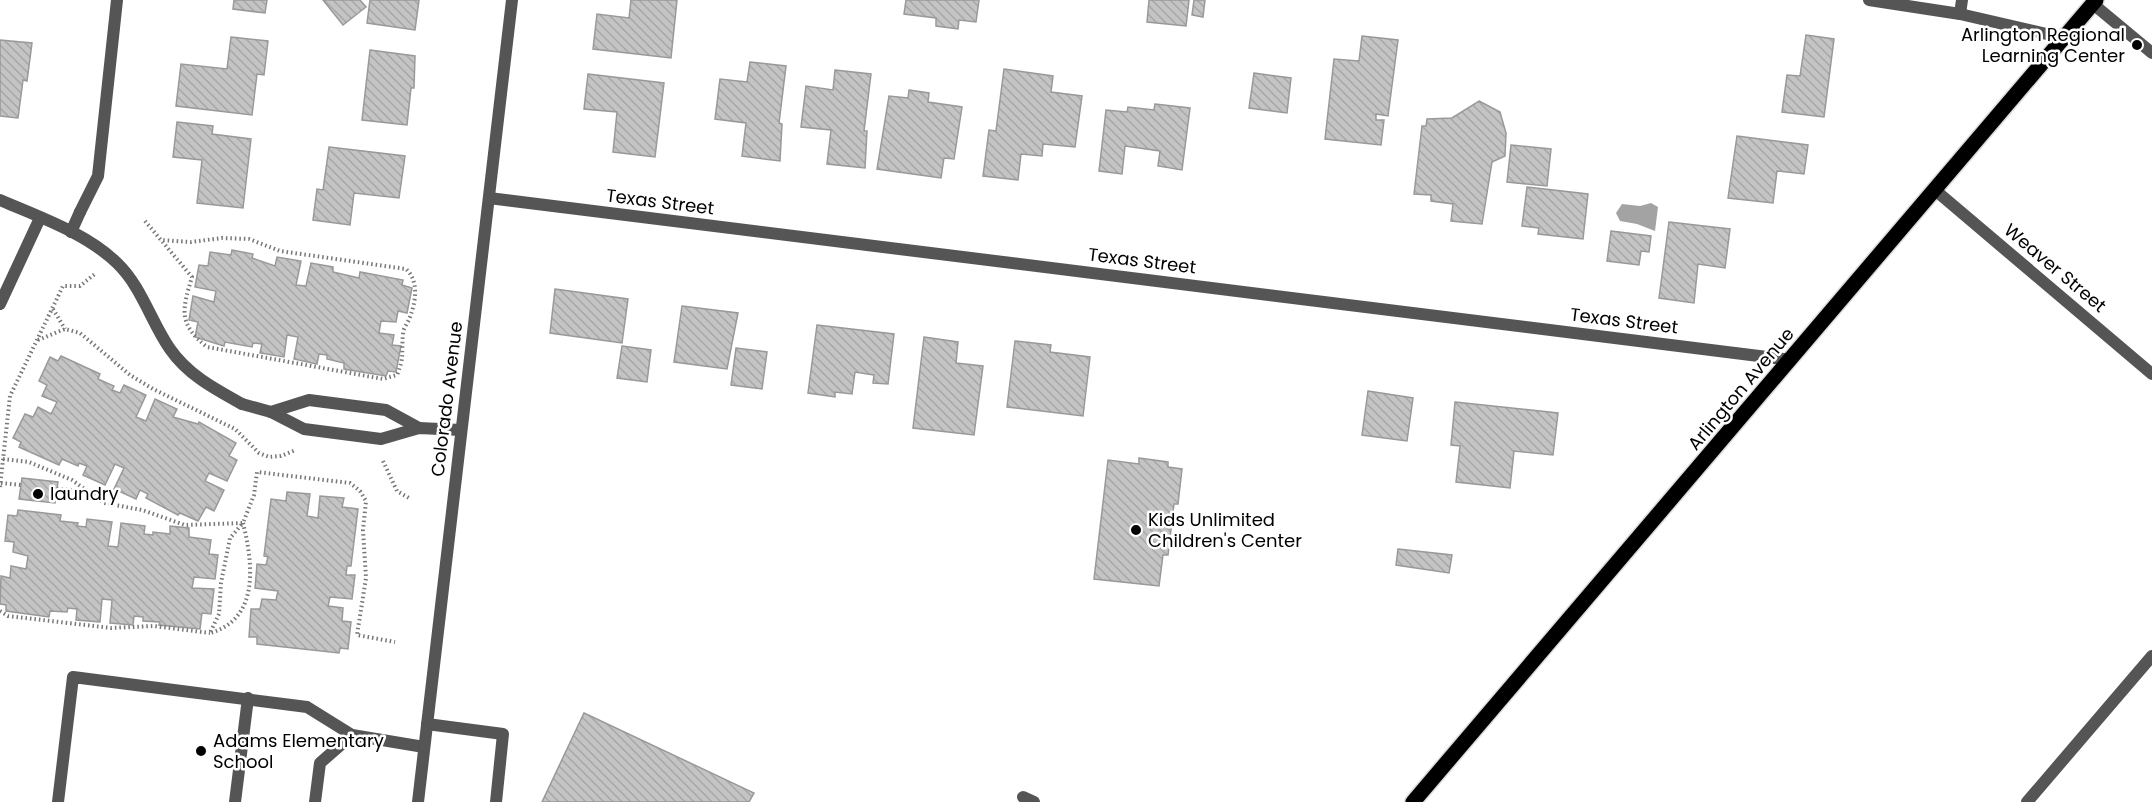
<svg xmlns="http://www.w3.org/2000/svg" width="2152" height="802" viewBox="0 0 2152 802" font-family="Poppins,sans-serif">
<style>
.water{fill:#a3a3a3}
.building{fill:url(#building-back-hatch);stroke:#999;stroke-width:1.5}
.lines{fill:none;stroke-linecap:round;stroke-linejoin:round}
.primary-casing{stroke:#dbdbdb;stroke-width:18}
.path{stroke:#777;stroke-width:4;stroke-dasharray:1.5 3;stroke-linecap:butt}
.service{stroke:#555;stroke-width:12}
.minor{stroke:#555;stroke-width:12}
.tertiary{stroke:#555;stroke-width:12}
.primary{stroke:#000;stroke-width:15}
.poi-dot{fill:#000;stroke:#fff;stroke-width:2}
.labels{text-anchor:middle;stroke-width:5;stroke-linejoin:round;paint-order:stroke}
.poi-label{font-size:18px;fill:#000;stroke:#fff;text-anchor:start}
.street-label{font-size:18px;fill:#000;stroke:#fff}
</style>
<defs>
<pattern id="building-back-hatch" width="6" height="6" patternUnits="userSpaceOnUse" patternTransform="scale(1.5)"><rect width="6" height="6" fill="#c4c4c4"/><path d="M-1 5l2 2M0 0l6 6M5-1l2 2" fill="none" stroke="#a7a7a7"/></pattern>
</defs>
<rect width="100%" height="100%" fill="#fff"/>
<polygon class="water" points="1651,203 1658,207 1655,231 1637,224 1620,221 1616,213 1622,204 1640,206"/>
<g class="building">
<polygon points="234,0 267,0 265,13 233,9"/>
<polygon points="323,0 360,0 366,7 343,25"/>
<polygon points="370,0 419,0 415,30 367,23"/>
<polygon points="631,0 677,0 671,58 593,49 597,14 629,18"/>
<polygon points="906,0 979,0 976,22 959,20 958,29 936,26 936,18 904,14"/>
<polygon points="1149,0 1189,0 1186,26 1147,22"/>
<polygon points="1194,0 1205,0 1203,17 1192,15"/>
<polygon points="1806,35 1834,39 1824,117 1782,112 1787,75 1800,76"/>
<polygon points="1362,36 1398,40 1388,116 1376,114 1376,120 1384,120 1381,145 1325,139 1334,59 1359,61"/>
<polygon points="231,37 268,41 264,75 257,74 252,115 176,106 181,64 227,69"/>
<polygon points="0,40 32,43 27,81 23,80 18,118 0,116"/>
<polygon points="370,50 415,56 414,88 411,88 407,125 362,120"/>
<polygon points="750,62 786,66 779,123 782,124 780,161 742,156 746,123 715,119 720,79 747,82"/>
<polygon points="1004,69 1053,76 1051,92 1082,96 1075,147 1043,144 1042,156 1021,154 1018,180 983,176 989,130 996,131"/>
<polygon points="835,70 871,74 864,131 867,131 865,168 827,164 831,130 801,127 806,86 833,90"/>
<polygon points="1254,73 1291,78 1287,113 1249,108"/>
<polygon points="588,74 664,83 655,157 613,152 617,112 584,109"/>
<polygon points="909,90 929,93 928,102 962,107 954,159 944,158 941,178 877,169 889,96 908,98"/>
<polygon points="1479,101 1500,112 1506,133 1505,156 1492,162 1482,224 1451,221 1453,204 1431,201 1431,195 1414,194 1422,126 1426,126 1427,119 1452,118"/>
<polygon points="1155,104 1190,108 1182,170 1158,166 1160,151 1125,146 1122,174 1099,171 1106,110 1127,112 1128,107 1154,110"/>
<polygon points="177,122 213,126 212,134 251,139 243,208 197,203 202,160 173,157"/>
<polygon points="1737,136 1808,145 1804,174 1777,171 1773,203 1728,198"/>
<polygon points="1511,145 1551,149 1547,186 1507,182"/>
<polygon points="329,147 405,156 399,198 354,193 350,225 313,220 317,189 323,190"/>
<polygon points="1527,187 1588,194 1583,239 1538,234 1539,228 1522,226"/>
<polygon points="1669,222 1730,229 1725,268 1698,264 1694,303 1659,298"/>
<polygon points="1611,231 1651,236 1649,252 1641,251 1639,265 1607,261"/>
<polygon points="232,250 253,254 252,258 275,266 277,257 301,261 296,285 306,286 311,263 333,267 333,272 359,278 360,272 403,280 402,285 412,288 407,313 398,311 396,322 381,321 379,333 394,335 392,345 401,346 396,372 388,371 386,376 344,369 344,363 327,359 327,355 319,354 317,364 294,359 298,337 287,335 284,357 260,353 262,344 253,343 252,347 225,342 224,346 195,337 198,322 189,320 193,296 214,302 216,291 195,287 199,265 208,266 210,252 231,255"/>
<polygon points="555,289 628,299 622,343 550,333"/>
<polygon points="682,306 738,313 727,369 674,362"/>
<polygon points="817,325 894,334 888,384 873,383 874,375 855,372 852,394 835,392 835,397 808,393"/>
<polygon points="924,337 958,342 956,363 983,366 974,435 913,428"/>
<polygon points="1015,341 1051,345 1050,352 1090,357 1083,416 1007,407"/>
<polygon points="622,346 651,350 647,382 617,378"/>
<polygon points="736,348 767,352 762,389 731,385"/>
<polygon points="61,356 100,374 98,379 114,386 112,390 120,393 124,385 146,395 136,417 146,421 155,399 177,409 173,417 198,424 199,422 236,443 229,456 237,460 227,481 209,473 205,481 224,490 214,511 206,507 198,521 180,513 178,515 146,498 148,494 140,490 136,499 114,489 124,468 115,464 105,485 83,475 87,466 79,463 78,466 62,459 59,465 19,447 21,442 13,438 25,414 33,417 38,407 51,414 57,402 42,396 47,385 39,381 50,357 58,361"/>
<polygon points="1368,391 1413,398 1407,441 1362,435"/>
<polygon points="1455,402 1558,413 1553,455 1514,451 1510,488 1456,482 1460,446 1451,445"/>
<polygon points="1139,458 1168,462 1168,467 1182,469 1178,504 1174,504 1168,555 1163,555 1159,586 1094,579 1108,460 1139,464"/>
<polygon points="22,478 58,482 55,503 19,499"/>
<polygon points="287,492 310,494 307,516 318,518 320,496 344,498 342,507 358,509 351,566 347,566 346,575 355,575 352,599 330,597 328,606 343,608 342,621 351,622 348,649 340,648 339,653 257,644 257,637 249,637 251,609 260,609 262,599 276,600 278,591 255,588 257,564 266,565 268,557 264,556 271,499 286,501"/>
<polygon points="18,510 61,515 60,521 78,523 77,526 86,527 87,519 112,522 108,546 118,547 121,523 145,526 144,534 153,535 153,532 170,534 170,526 189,528 189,537 211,540 209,554 218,555 215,579 194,577 192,588 214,589 211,614 202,613 200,629 159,625 160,622 143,621 143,617 134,616 133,625 110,623 112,600 102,599 100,622 76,620 77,609 68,608 67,612 50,611 49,617 6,611 6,605 0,604 1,576 10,578 11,566 26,569 28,556 13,552 14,542 5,541 8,515 17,516"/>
<polygon points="1398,549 1452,555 1449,573 1396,565"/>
<polygon points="584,713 754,793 749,802 542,802"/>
</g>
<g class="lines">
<defs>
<polyline id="primary" points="1413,802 2096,0"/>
</defs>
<use href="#primary" class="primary-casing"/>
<g class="path">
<path d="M145 221 192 277C182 310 178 324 207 347L383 379 397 375C405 355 401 353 403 334 403 328 408 323 410 317 416 301 419 281 406 269L280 251 249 239 222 238 191 242 160 240"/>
<polyline points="53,309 65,329"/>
<polyline points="38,340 65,329 80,333 130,375 153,389 235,429 259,453 269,457 281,456 296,450"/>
<polyline points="3,459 29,462 72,480 104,503 142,510 185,525 243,523 254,495 257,472 350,483 360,491 366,501 363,530 366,578 357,635 395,642"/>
<polyline points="383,461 397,491 411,499"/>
<polyline points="1,483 21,485"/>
<polyline points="0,487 10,396 63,286 80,286 96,273"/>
<polyline points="57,489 87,491"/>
<path d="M243 523C253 563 260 619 210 633L219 614 221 583 230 538Z"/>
<polyline points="0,611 8,616 111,628 154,626 210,633"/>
</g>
<g class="service">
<polyline points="1869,0 1960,14"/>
<polyline points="1962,0 1960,14 2064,38"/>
<polyline points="2093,4 2152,53"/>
<path d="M0 200C39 217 86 233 117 263 142 287 151 322 170 349 188 375 215 389 242 404"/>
<polyline points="71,232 80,212"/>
<polyline points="0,304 40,218"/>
<polyline points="271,412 304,429 381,439 419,428 461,430"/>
<polyline points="271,412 309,400 386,410 419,428"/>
<polyline points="427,724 503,734 496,802"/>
<polyline points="1023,797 1034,802"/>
<polyline points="58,802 73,677 307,707 352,735 424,747"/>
<polyline points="235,802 248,698"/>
<polyline points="315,802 320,763 352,735"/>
<polyline points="2027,802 2152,656"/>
</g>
<g class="minor">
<polyline points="1935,190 2152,374"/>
<polyline points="489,198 1791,360"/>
<polyline points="80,212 98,176 117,0"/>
<polyline points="242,404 271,412"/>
</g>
<polyline class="tertiary" points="418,802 512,0"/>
<use href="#primary" class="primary"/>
</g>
<g class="poi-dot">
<circle cx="2137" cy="45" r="6"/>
<circle cx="38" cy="494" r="6"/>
<circle cx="1136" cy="530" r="6"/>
<circle cx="201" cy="751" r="6"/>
</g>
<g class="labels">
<g class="poi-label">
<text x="2125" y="41" text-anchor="end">Arlington Regional<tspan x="2125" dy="21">Learning Center</tspan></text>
<text x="50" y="500">laundry</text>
<text x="1148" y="526">Kids Unlimited<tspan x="1148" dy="21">Children's Center</tspan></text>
<text x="213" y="747">Adams Elementary<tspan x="213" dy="21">School</tspan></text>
</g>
<g class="street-label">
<text transform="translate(660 202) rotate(7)" y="6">Texas Street</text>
<text transform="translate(1142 261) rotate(7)" y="6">Texas Street</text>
<text transform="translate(2055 268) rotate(40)" y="6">Weaver Street</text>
<text transform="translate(1624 321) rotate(7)" y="6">Texas Street</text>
<text transform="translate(1741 389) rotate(-50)" y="6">Arlington Avenue</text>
<text transform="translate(447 399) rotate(-83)" y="6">Colorado Avenue</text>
</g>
</g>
</svg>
